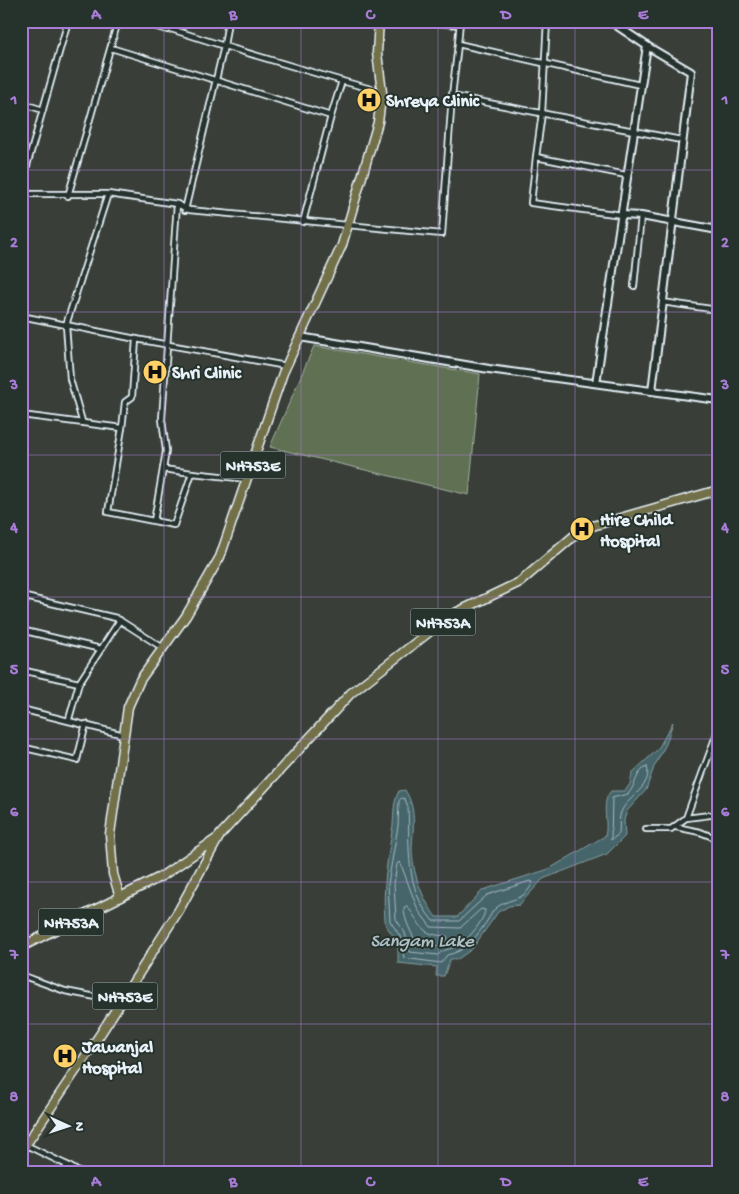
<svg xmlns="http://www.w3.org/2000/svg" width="739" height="1194" viewBox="0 0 739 1194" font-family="'Gochi Hand',sans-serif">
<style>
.green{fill:#5f7052;stroke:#a4b0a5}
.water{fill:#44656b;stroke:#869da3}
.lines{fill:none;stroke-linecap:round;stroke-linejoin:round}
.shore{stroke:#a6b9c0;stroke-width:1}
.street-casing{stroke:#e8f1f8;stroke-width:8}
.secondary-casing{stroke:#e8f1f8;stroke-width:10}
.highway-casing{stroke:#e8f1f8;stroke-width:11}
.street{stroke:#26332d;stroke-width:4.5}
.secondary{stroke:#26332d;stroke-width:6}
.highway{stroke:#726f4a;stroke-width:8}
.grid{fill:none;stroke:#a77bd6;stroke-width:1;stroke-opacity:0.55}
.labels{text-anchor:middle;stroke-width:4;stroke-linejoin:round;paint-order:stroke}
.shield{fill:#26332d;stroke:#aeb8bb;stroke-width:1}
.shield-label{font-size:16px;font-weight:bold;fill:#e8f1f8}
.poi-label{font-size:18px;font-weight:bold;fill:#e8f1f8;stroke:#26332d;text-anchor:start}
.water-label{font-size:19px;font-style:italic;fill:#afc0c7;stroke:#26332d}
.neatline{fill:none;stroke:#a77bd6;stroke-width:2}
.grid-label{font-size:16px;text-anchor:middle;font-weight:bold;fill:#a77bd6}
</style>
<rect width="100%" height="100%" fill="#393f38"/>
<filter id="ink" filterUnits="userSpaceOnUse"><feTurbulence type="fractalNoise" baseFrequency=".02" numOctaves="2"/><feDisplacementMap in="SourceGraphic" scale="10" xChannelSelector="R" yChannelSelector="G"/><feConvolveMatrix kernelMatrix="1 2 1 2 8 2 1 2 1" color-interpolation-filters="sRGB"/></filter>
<g filter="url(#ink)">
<polygon class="green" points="314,346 480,374 469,495 270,447"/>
<path class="water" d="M673 722 666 744 654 767 646 790 627 811 624 820 625 836 607 854 543 879 519 905 509 906 498 912 472 949 458 959H450L444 976H436L437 967 398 963C398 954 399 944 394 937 390 931 386 927 385 920 382 887 388 857 393 825 394 813 393 802 399 791L405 790C417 809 413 827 412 848 412 872 422 898 436 917H457L483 890 549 869 605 836C609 821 600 803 611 791H625L630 784 632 773 658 749Z"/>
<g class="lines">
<g class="shore">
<path d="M647 767C653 786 629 796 622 810 618 818 620 826 619 834L611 840 612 798 628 794C636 786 636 770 647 767Z"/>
<path d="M402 798 405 799 408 807C410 848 404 887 433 921H459L487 895 530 881 533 882C524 903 509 897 496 908 492 911 490 917 487 921 476 937 467 951 447 955L441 963 404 958 400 936 390 921 388 884 398 826 399 801Z"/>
<path d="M400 862 418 910 431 927 460 928 481 909 485 910C484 921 466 943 455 947 448 950 444 949 438 955L410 952 405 933 396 919 394 884 397 864Z"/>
<path d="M407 906C422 925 419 935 447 936L448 940 434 948 417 945C412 933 404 921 404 908Z"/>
</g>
<defs>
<g id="street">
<polyline points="137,21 167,30 171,29 173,21"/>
<polyline points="415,21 460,25"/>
<polyline points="525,21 547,25"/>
<polyline points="171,29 224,46 228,21"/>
<polyline points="458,44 460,21"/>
<polyline points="111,48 331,116 342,81 382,92"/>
<polyline points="640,85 458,44 452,96 681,140"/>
<polyline points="21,103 43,110"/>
<polyline points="536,157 542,113 547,21"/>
<polyline points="21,187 68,21"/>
<polyline points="21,194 108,194 177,204 189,210 442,234 452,96"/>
<polyline points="68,196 118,21"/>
<polyline points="185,210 224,46 342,81"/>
<polyline points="622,215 531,203 536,157 626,175"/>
<polyline points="303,222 331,116"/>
<polyline points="634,286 641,216"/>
<polyline points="662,302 718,310"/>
<polyline points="21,316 136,339"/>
<polyline points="21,415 122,428 125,402 132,397 136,339 286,366"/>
<polyline points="82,421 70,379 66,325 108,194"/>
<polyline points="122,428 108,512 174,525 192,473 247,479"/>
<polyline points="163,469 166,451 162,419 177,204"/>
<polyline points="154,521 163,469 192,473"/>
<polyline points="21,596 116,618 163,648"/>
<polyline points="21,619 26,597"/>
<polyline points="21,630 101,649"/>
<polyline points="21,670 79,683"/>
<polyline points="21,709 124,735"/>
<polyline points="69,719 79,683 120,620"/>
<polyline points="21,747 77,760 86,724"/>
<polyline points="686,818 718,814"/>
<polyline points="676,827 700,832 718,839"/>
<polyline points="646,829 671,829 686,818 718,730"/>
<polyline points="21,975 65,991 96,997 119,1006"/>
<polyline points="26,1145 67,1165 63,1173"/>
<polyline points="67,1165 80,1173"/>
</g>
<g id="secondary">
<polyline points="647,46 691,72 652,391"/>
<polyline points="622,215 641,216 718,230"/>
<polyline points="300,337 489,369 718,400"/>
<polyline points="596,383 647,46 610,21"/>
</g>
<g id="highway">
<polyline points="120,897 113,874 110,834 128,707 140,680 186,616 220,557 283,373 342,245 378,122 382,92 377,53 379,21"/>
<polyline points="21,947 162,876 219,837"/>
<polyline points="21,1152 101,1033 179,910 220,835 351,693 451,615 520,582 582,529 718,490"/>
</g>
</defs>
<use href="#street" class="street-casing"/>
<use href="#secondary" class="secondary-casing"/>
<use href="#highway" class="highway-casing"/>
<use href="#street" class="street"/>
<use href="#secondary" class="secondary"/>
<use href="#highway" class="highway"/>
</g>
</g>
<path class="grid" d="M164 21V1173M301 21V1173M438 21V1173M575 21V1173M21 170H718M21 312H718M21 455H718M21 597H718M21 739H718M21 882H718M21 1024H718"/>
<defs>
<symbol id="hospital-disc" viewBox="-11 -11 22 22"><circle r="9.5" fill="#ffd166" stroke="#26332d"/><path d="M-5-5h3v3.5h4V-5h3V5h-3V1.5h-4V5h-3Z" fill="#111"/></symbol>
</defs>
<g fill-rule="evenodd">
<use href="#hospital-disc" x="355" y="86" width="28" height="28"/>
<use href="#hospital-disc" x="141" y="358" width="28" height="28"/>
<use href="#hospital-disc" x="568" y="515" width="28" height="28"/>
<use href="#hospital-disc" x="51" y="1042" width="28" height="28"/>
</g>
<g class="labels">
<g class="shield">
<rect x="220.5" y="451.5" width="65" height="27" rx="4"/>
<rect x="410.5" y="608.5" width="65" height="27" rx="4"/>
<rect x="38.5" y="908.5" width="65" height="27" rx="4"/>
<rect x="92.5" y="982.5" width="65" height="27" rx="4"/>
</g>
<g class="shield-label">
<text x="253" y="471">NH753E</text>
<text x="443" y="628">NH753A</text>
<text x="71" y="928">NH753A</text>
<text x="125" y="1002">NH753E</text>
</g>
<g class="poi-label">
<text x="386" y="106">Shreya Clinic</text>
<text x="172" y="378">Shri Clinic</text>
<text x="600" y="525">Hire Child<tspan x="600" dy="21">Hospital</tspan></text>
<text x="82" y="1052">Jawanjal<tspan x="82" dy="21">Hospital</tspan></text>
</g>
<g class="water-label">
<text x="422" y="946">Sangam Lake</text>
</g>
</g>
<rect width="739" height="1194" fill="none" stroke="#26332d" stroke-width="55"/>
<g transform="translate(68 1126) rotate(93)" stroke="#26332d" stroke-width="4" paint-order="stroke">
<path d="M0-4L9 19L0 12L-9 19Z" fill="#e8f1f8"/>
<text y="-8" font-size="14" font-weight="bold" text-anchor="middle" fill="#e8f1f8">N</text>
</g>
<rect x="28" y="28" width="684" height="1138" class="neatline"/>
<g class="grid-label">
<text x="96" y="19">A</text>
<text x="233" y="19">B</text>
<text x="370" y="19">C</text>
<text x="506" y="19">D</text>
<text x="643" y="19">E</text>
<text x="14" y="104">1</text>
<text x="725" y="104">1</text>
<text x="14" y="247">2</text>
<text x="725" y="247">2</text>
<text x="14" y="389">3</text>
<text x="725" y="389">3</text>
<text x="14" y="532">4</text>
<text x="725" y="532">4</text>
<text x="14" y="674">5</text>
<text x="725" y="674">5</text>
<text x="14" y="816">6</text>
<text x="725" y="816">6</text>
<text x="14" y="959">7</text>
<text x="725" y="959">7</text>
<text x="14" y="1101">8</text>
<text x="725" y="1101">8</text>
<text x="96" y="1186">A</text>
<text x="233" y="1186">B</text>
<text x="370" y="1186">C</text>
<text x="506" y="1186">D</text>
<text x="643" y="1186">E</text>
</g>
</svg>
